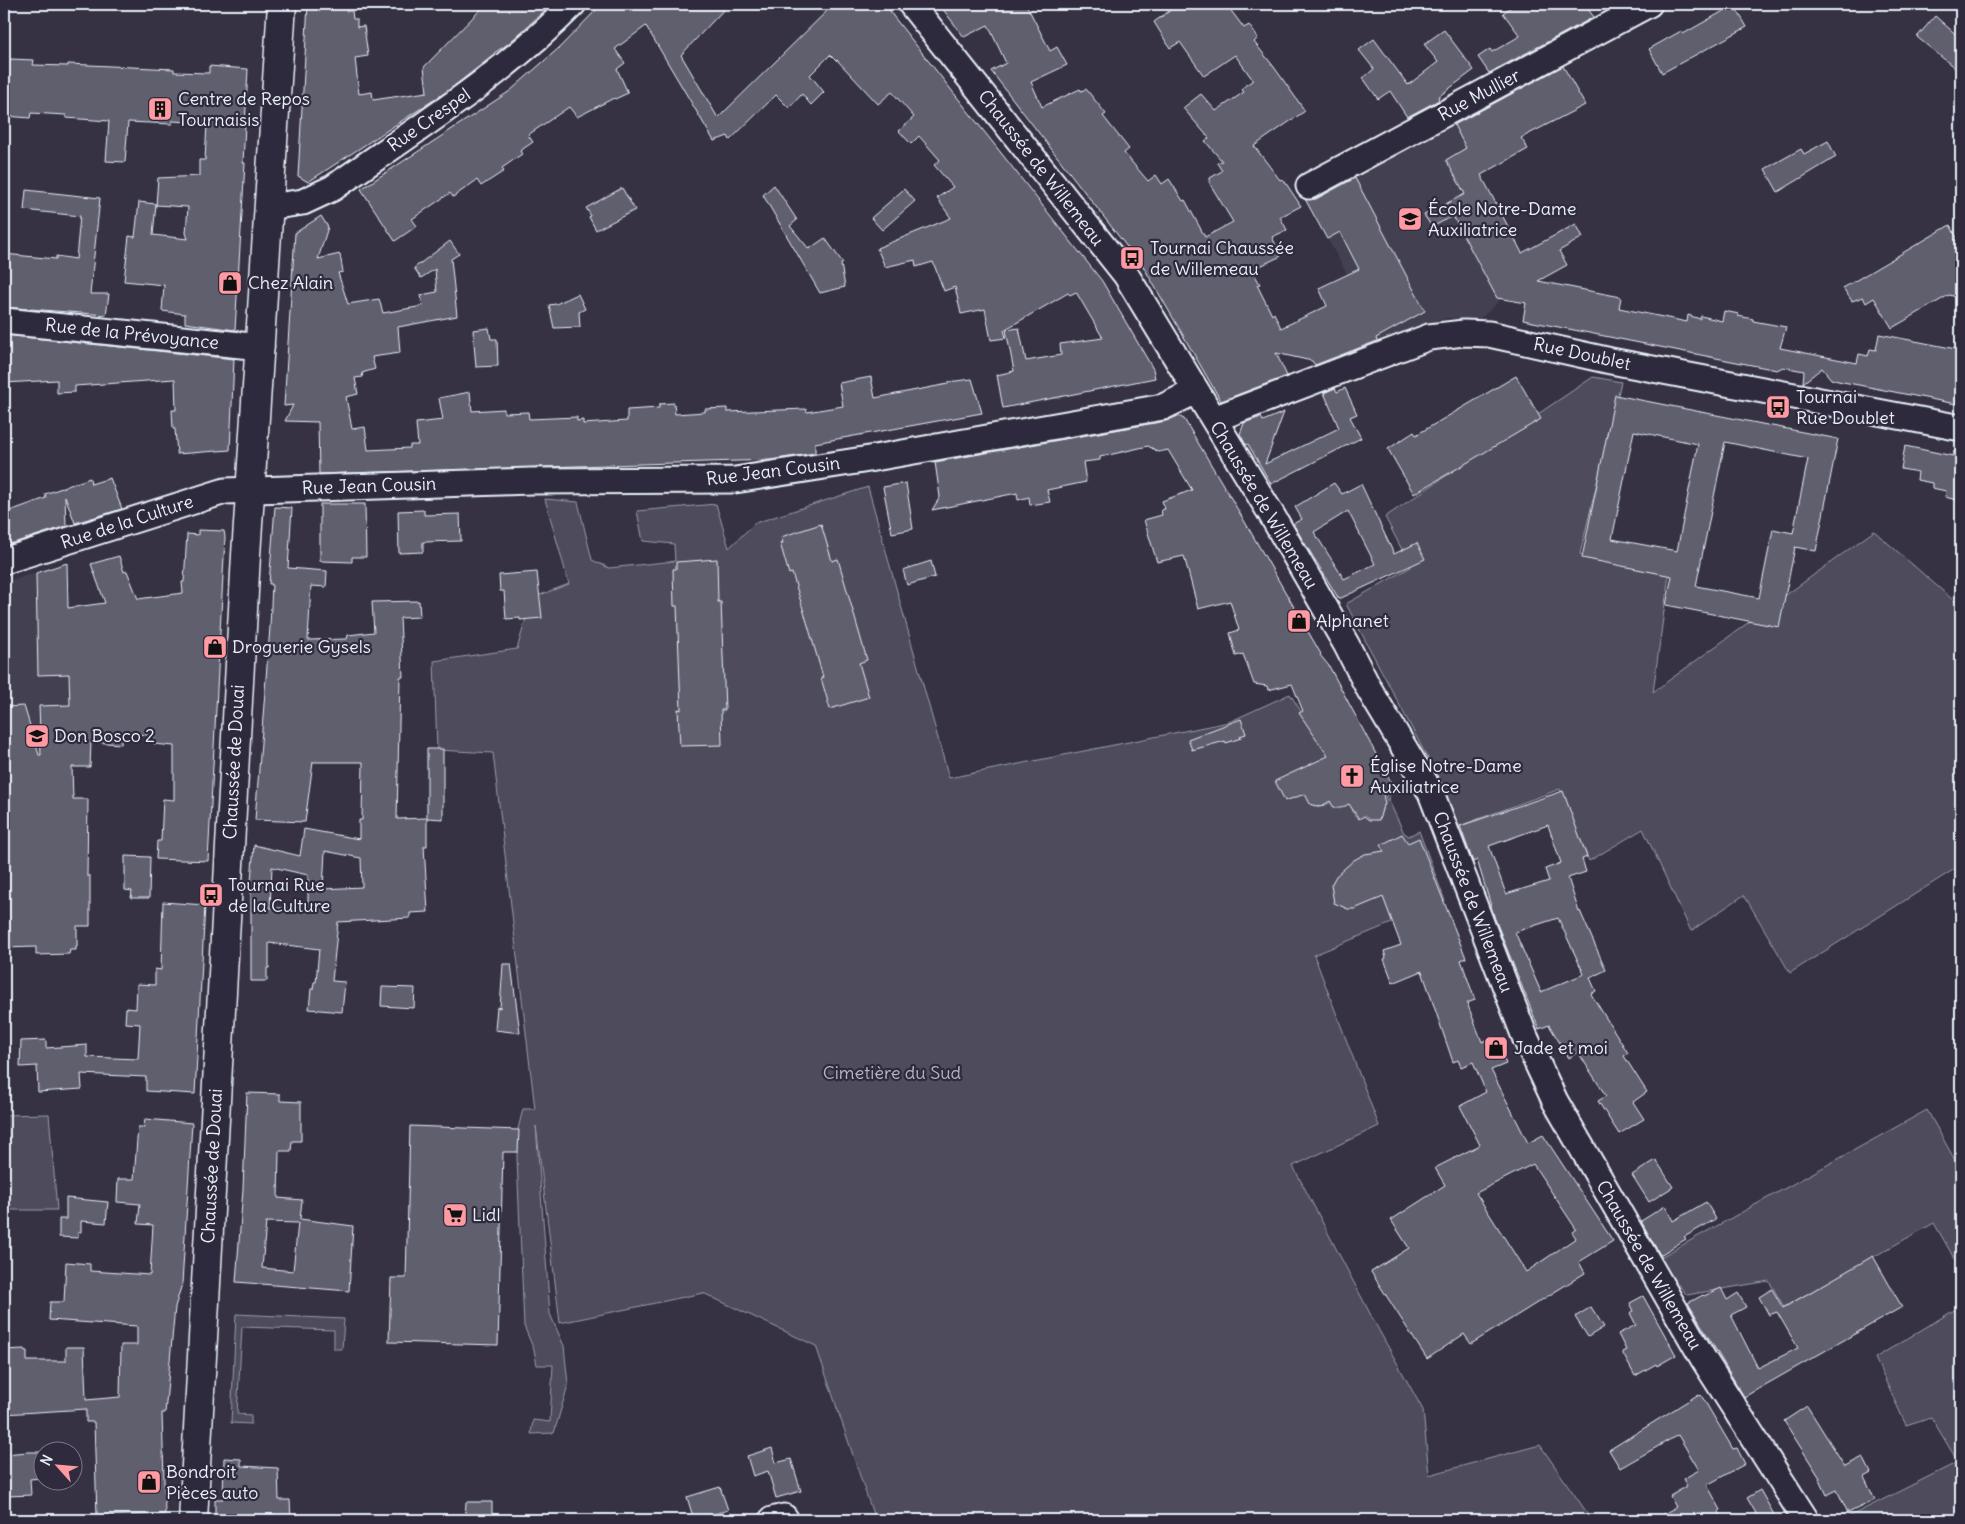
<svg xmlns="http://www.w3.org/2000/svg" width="1965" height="1524" viewBox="0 0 1965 1524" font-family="Delius,sans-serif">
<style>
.built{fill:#433f51}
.green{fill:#4d4b5c;stroke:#9a9eaa}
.building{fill:#605e6e;stroke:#e8f1f8;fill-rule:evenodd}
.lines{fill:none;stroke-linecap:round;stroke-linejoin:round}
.minor-casing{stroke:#e8f1f8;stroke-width:29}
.major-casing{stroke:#e8f1f8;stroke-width:31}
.minor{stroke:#2f2a3d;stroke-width:25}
.major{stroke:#2f2a3d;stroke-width:28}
.labels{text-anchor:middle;stroke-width:4.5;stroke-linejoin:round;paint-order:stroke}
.street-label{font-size:18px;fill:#e8f1f8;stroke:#2f2a3d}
.poi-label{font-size:18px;fill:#e8f1f8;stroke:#2f2a3d;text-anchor:start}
.park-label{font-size:18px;fill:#b2b7c1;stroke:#2f2a3d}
</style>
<rect width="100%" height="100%" fill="#363244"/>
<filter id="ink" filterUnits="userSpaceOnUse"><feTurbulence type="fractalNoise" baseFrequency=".02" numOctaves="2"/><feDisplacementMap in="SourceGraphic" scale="10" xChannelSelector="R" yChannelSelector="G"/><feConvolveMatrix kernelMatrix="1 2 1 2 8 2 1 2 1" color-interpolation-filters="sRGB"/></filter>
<g filter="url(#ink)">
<g class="built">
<polygon points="1454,124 1522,253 1514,287 1478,321 1446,318 1378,344 1358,294 1305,199"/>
<polygon points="66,564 78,946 4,948 4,582"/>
</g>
<g class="green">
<polygon points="1593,377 1621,382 1580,554 1669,574 1653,692 1874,531 1961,607 1961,865 1790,973 1744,895 1691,931 1643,829 1589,861 1560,789 1459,826 1442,785 1346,604 1411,567 1385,517"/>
<path d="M868 487 949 778 1229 722 1290 694 1330 758 1306 794 1311 805 1320 807 1332 802H1349L1355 816 1364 813 1377 816C1382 812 1383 809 1382 804L1387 801 1385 796 1392 791 1388 799 1404 833 1409 836 1419 831 1445 901 1314 955 1379 1126 1293 1166 1376 1325 1423 1410 1429 1475 1540 1445 1592 1520H875L816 1346 703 1293 560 1323 536 1126 550 1314 564 1346 568 1385 554 1433 531 1434 533 1420 550 1422 553 1365H537L534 1350 524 1326 517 1157 518 1129 523 1109H535L493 753 437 750 434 661 517 649 532 598 569 584 545 499 578 502 592 560 609 568 675 561 674 544 643 541 637 511 716 504 729 548 755 523Z"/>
<polygon points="1927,1110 1961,1171 1961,1270 1934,1223 1784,1307 1769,1281 1687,1295 1657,1259"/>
<polygon points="49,1114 57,1210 4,1210 4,1115"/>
<polygon points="1961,1306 1961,1520 1842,1520 1958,1462 1931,1417 1906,1425 1875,1358"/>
<polygon points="236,1314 344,1319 342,1349 334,1349 334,1330 242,1327 237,1414 251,1415 251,1424 231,1423"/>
</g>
<g class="building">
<polygon points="308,4 347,4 346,11 352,11 353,19 357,19 357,27 364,26 368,56 355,58 359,94 372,92 373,100 427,92 424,67 486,4 552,4 508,44 494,53 495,54 449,90 308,182 298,176"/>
<polygon points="602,4 729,4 681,55 718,118 834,4 886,4 893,16 1102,281 1153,369 1155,378 1003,408 997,375 1014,371 1006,330 1019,328 1026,361 1061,355 1060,344 1103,338 1076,292 1070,295 1068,293 1004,330 1006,338 991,340 985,309 961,314 955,287 944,291 933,262 916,267 915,260 885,267 877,248 951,218 937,198 953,187 934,165 940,160 919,136 911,144 899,131 914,117 892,92 878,104 837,60 836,61 830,55 810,75 824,92 811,105 802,94 789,108 776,95 730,140 728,136 714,141 646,26 615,49 625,63 617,69 628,93 615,99 614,98 577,117 569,107 528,135 533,142 520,151 522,154 502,168 504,171 481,186 477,180 453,197 450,193 412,219 417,226 395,241 361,189 510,91 560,47"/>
<polygon points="939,4 1026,4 1050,51 1057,47 1067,65 1031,82 1042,107 1080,89 1081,91 1086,89 1106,114 1103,116 1129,149 1124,153 1148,181 1156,175 1162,184 1169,179 1183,201 1185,200 1205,237 1233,222 1210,184 1210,178 1222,171 1217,163 1222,161 1205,141 1209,138 1183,108 1201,94 1216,111 1244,92 1241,89 1253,80 1235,55 1204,76 1180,42 1170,48 1154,22 1179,4 1226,4 1244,28 1249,25 1258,38 1254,42 1274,67 1305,111 1254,146 1280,180 1283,179 1301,206 1280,217 1287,230 1272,237 1281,256 1252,270 1260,284 1257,285 1272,315 1274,313 1281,328 1327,306 1319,288 1359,269 1340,232 1327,239 1305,199 1316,199 1355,178 1425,311 1376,338 1377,341 1315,365 1312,361 1276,353 1287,376 1221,401 1136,254 1134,256 991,71 1006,63 988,25 964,37"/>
<polygon points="1515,4 1584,4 1594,17 1489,73 1478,57 1490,49 1492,52 1520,36 1503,13"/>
<polygon points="1734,5 1747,27 1662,73 1649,49 1681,31 1683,34"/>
<polygon points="1935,16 1961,39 1961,73 1917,37"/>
<polygon points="1444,30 1474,70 1438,97 1439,100 1407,117 1390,91 1378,99 1363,78 1374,69 1359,50 1374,39 1408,85 1438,62 1424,44"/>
<polygon points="10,59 34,60 33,65 68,66 68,64 174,69 174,72 209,73 209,66 248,69 243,163 245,163 235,330 185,323 185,314 162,311 164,285 124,281 129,236 135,237 139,202 156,204 153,235 188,239 186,233 188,207 156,205 158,178 199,176 199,160 205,160 207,123 172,121 172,124 128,122 125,162 106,161 109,121 66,118 66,115 31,113 30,118 6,116 7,113 4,113 4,61 10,62"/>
<polygon points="1563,66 1585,105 1521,138 1528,149 1481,175 1522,253 1576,224 1583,237 1559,251 1567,265 1538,281 1621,297 1619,308 1687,322 1688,315 1700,319 1701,316 1722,321 1724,311 1739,314 1738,316 1753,319 1753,321 1786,327 1780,348 1857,363 1859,354 1868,356 1870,349 1876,350 1879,334 1961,350 1961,405 1838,381 1831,379 1822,368 1803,383 1804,371 1783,367 1777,370 1523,320 1526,303 1497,298 1453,216 1432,227 1424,215 1465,194 1446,160 1466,148 1454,125"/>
<polygon points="1828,141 1836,157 1778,192 1765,169 1801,149 1804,154"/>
<polygon points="774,185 797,220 790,226 809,249 825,238 843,263 841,264 845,287 820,293 763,195"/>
<polygon points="622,188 635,210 596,230 589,217 591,216 586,208"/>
<polygon points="904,189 915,201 882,230 871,218"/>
<polygon points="26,190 100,198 90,294 109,294 106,315 4,307 4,254 56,259 56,256 76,259 80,216 24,210"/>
<polygon points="321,216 328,227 318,259 340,254 343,272 338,273 348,304 379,299 383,313 423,306 421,295 437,292 435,269 421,278 414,268 450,241 459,254 451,259 457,316 398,327 400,353 372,357 375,369 362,373 363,377 355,378 358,394 346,397 352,429 365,427 368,450 410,448 410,445 418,445 416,423 443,420 439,398 470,392 472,411 504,409 504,413 528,412 529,419 577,417 577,421 583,420 583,424 627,421 627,410 659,408 659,404 674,403 675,414 705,412 705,409 727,408 727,412 806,409 807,412 843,406 839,383 871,377 875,398 948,384 948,382 972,379 982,413 815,443 815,453 770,460 319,474 318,422 285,421 293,405 284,406 295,233"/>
<polygon points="1950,225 1961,245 1961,298 1949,295 1892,328 1874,298 1866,303 1863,297 1852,301 1843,288"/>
<polygon points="578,294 585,309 579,312 580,327 554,328 549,305 556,304"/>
<polygon points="489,328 491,339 497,339 498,366 476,367 473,330"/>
<polygon points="4,335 234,359 230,450 177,454 175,429 173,429 172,410 176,410 175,379 75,386 75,392 57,393 57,380 4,383"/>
<polygon points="1516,376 1541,419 1414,494 1388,449 1414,432 1416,435"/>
<polygon points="1335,388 1337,392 1345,388 1357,414 1350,417 1361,438 1271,484 1248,444 1246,445 1240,434 1244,423 1261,417 1263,421 1284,412 1265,464 1339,428 1324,393"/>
<path d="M1615 395 1838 439 1816 551 1795 547 1779 627 1666 605 1672 576 1582 558ZM1634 431 1698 444 1677 551 1612 539ZM1725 442 1808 459 1793 533 1773 529 1759 598 1696 586Z"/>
<polygon points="1178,416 1184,419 1238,510 1321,654 1320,655 1329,666 1393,786 1383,793 1385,805 1383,806 1379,820 1369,820 1364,816 1359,819 1349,804 1341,808 1334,808 1330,801 1320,807 1310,804 1305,794 1285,801 1275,781 1328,756 1299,713 1303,711 1292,684 1268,690 1267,686 1254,684 1243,654 1236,656 1230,633 1239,630 1230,601 1198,609 1184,556 1157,562 1144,520 1162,515 1161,510 1165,509 1162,501 1192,490 1168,450 1159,452 1148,446 1100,457 1100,460 1083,462 1086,482 1047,490 1050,502 1030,505 1029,497 1018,500 1017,493 932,510 940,497 935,462 1166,421"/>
<polygon points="1905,446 1953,456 1954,451 1961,451 1961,501 1945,497 1946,491 1932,488 1932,483 1917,480 1918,472 1901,469"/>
<polygon points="90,478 91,484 110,478 122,509 75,523 65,496 66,526 4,546 4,513 46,498 45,494"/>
<polygon points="906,483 913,529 892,533 883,487"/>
<path d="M1334 483 1342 494 1361 484 1394 554 1417 543 1425 559 1339 599 1293 524 1302 519 1295 507ZM1348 511 1375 564 1344 579 1314 532Z"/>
<polygon points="320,504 365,504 366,557 352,557 352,562 320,561"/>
<path d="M275 507 292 508 288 568 327 571 326 587 311 586 308 640 347 639 348 635 374 632 372 602 419 601 420 617 400 618 403 677H400L397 819 427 818V846H424L428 912 410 913V918L338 922 332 981 345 982 342 1012 309 1009 311 989H313L314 982H316L319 949 269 943V968H267V981H251V881L254 845 300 856 304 829 359 839V820H362L363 762H313L305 822 255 820 270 627 272 584H269ZM325 851 361 858 362 887 323 889ZM272 867 308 875V908H270Z"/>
<polygon points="424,510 424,515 460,514 461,541 423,542 423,552 399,553 398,511"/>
<polygon points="821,524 832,561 838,559 867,660 859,663 869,697 830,709 821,678 823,677 807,622 792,573 789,574 780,543 783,543 781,537"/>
<polygon points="198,530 224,531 225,537 208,861 156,859 157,841 161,841 163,799 174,800 174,746 154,744 154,736 122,732 121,744 91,742 90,767 72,767 73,799 88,799 87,876 90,876 90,926 77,926 77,946 76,946 76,950 70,950 69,954 36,955 36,947 4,948 4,707 24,706 39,755 41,755 39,706 70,705 69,674 38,675 36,573 67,563 68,608 105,603 91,564 119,556 124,572 127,571 138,599 183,593 182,582 184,582 187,534 198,535"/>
<polygon points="717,559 718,602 721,602 725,710 721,710 722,745 680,746 678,709 681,710 679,657 677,606 674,606 673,569 676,569 676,562"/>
<polygon points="931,561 935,577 907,585 903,570"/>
<polygon points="537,572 542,618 520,620 520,618 506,619 504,591 500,591 499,575"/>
<polygon points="1241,719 1246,734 1240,736 1241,738 1226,743 1225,741 1192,750 1188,739"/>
<polygon points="427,749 443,749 443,819 427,818"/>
<path d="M1563 791 1587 857 1582 859 1586 872 1568 878 1579 912 1580 911 1606 970 1590 978 1596 991 1591 994 1628 1053 1624 1056 1647 1092 1633 1102 1644 1119 1619 1134 1598 1101 1606 1096 1578 1052 1569 1058 1549 1025 1539 1029 1495 919 1477 860 1473 862 1460 826ZM1548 825 1561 863 1545 869 1549 881 1506 894 1489 846ZM1558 918 1584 974 1541 992 1515 932Z"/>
<path d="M1402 834 1408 843 1419 838 1466 958 1461 960 1475 1000 1467 1003 1482 1042 1495 1037 1506 1064 1491 1070 1528 1143 1543 1135 1613 1241 1579 1262 1585 1273 1471 1344 1464 1334 1427 1359 1371 1272 1409 1248 1391 1220 1445 1185 1435 1168 1480 1145 1460 1106 1486 1092 1473 1062 1461 1067 1458 1060 1453 1062 1422 971 1393 983 1384 959 1386 958 1384 951 1401 945 1383 897 1354 909H1348L1334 903 1331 885 1336 876 1354 860 1365 854 1384 851 1381 845ZM1533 1164 1576 1229 1572 1232 1576 1238 1526 1272 1476 1193Z"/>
<polygon points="125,856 150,857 149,898 131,898 132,891 125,890"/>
<polygon points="163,902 205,905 195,1094 146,1091 146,1077 81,1074 82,1089 38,1092 37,1066 20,1067 21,1041 46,1040 46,1048 87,1045 87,1057 138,1059 140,1024 125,1023 126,1008 136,1009 137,984 155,985 155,969 161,970"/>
<polygon points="503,964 511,964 520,1033 495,1030 497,1007 500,1008"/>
<polygon points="382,987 415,988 414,1008 381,1006"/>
<path d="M247 1093 280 1094V1101L301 1102V1141H292L291 1151H279L278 1198 302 1200 300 1219 353 1226 349 1291 236 1282 243 1189ZM266 1222 298 1223 293 1271 262 1268Z"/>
<polygon points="145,1119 192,1123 182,1284 175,1307 165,1413 162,1413 165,1514 97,1516 94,1422 86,1422 86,1409 4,1414 4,1350 24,1349 25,1351 27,1351 27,1361 66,1361 66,1347 84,1347 86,1400 120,1397 121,1345 137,1345 137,1326 49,1320 50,1302 64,1302 66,1262 90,1264 90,1271 150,1275 153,1225 138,1224 140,1204 117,1202 118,1179 134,1179 138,1127 144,1127"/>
<polygon points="410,1126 519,1130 518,1152 503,1152 498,1345 389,1342 391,1278 406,1278"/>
<polygon points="1656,1160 1673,1187 1649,1202 1632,1175"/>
<polygon points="66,1198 108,1202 106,1223 81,1221 81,1232 78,1232 78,1238 59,1237 59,1219 66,1219"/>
<polygon points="1706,1202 1716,1219 1684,1237 1686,1239 1660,1255 1641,1221 1665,1206 1673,1221"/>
<polygon points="1873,1256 1902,1307 1744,1397 1688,1303 1703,1295 1704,1296 1721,1288 1727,1300 1738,1293 1746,1307 1731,1315 1758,1368 1798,1348 1777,1312 1769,1315 1759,1297 1772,1289 1783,1308"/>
<polygon points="1643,1296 1676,1355 1657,1366 1656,1364 1635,1376 1622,1352 1626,1350 1618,1334 1636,1325 1630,1313 1634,1311 1630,1303"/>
<polygon points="1591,1307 1604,1327 1588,1337 1575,1317"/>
<polygon points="1699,1394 1700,1396 1701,1395 1733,1449 1737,1448 1745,1464 1707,1485 1721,1510 1718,1512 1723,1520 1653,1520 1676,1507 1670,1496 1687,1486 1683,1479 1699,1470 1678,1435 1620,1468 1609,1450"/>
<polygon points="1807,1406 1845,1466 1863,1457 1871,1473 1864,1477 1875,1500 1848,1513 1837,1490 1827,1495 1819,1478 1820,1478 1784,1421"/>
<polygon points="772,1448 776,1463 791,1459 801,1491 776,1498 768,1471 753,1476 747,1456"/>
<polygon points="28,1452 42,1452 42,1478 30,1479 31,1495 8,1496 5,1454"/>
<polygon points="224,1458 241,1459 241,1466 278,1468 279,1500 290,1500 291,1520 215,1520 215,1499 223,1499"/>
<polygon points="720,1487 728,1510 694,1520 687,1497"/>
<polygon points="1760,1490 1777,1520 1760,1520 1747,1498"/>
<polygon points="466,1502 492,1502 492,1520 465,1520"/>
</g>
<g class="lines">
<defs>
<g id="minor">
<polyline points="911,4 1126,275 1270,512 1346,644 1369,689 1431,793 1525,1037 1555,1101 1704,1360 1806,1520"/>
<polyline points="1309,186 1649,4"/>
<path d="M269 207 303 202 333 188C415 130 502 76 573 4"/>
<polyline points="4,321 261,347"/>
<polyline points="1214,419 1429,337 1464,333 1489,334 1611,361 1961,428"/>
<polyline points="4,561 225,491 530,481 735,480 863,460 1163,407 1196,391"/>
<polyline points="772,1520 784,1517 786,1520"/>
</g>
<polyline id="major" points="193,1520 246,555 282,4"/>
</defs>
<use href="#minor" class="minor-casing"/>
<use href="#major" class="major-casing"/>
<use href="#minor" class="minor"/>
<use href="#major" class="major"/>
</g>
</g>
<defs>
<symbol id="building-square" viewBox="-11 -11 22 22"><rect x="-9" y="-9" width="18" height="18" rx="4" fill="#ff9aa2" stroke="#2f2a3d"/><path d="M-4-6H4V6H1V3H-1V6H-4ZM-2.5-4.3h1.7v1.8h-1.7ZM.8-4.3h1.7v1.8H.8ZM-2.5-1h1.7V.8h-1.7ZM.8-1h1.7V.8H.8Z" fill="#111"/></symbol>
<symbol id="school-square" viewBox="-11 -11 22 22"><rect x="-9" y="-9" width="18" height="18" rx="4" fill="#ff9aa2" stroke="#2f2a3d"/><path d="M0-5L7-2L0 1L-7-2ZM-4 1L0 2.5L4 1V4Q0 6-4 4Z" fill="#111"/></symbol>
<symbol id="bus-square" viewBox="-11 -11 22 22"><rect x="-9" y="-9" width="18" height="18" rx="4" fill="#ff9aa2" stroke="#2f2a3d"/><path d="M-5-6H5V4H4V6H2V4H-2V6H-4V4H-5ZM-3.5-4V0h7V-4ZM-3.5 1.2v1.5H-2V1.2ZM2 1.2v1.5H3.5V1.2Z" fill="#111"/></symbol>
<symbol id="shop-square" viewBox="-11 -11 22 22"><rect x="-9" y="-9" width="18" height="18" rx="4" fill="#ff9aa2" stroke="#2f2a3d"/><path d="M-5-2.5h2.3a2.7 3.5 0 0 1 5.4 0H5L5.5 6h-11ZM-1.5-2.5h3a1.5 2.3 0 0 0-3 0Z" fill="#111"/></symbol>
<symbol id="church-square" viewBox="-11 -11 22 22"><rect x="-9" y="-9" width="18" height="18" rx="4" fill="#ff9aa2" stroke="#2f2a3d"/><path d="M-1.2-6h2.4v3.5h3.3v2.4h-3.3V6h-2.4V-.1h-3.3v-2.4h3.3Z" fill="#111"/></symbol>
<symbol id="supermarket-square" viewBox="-11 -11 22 22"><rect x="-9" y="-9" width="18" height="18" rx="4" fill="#ff9aa2" stroke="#2f2a3d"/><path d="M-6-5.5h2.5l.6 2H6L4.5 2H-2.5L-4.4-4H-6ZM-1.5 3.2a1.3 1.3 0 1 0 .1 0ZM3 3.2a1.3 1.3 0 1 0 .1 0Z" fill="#111"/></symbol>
</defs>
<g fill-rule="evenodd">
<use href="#building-square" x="146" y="95" width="28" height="28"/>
<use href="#school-square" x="1396" y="205" width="28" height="28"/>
<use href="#bus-square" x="1118" y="244" width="28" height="28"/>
<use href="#shop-square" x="216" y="269" width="28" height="28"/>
<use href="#bus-square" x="1764" y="393" width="28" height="28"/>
<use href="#shop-square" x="1285" y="607" width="28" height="28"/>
<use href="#shop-square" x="201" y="633" width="28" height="28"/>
<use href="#school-square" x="23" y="722" width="28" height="28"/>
<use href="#church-square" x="1338" y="762" width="28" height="28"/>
<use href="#bus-square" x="197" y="881" width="28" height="28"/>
<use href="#shop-square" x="1482" y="1034" width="28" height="28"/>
<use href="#supermarket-square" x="441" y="1201" width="28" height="28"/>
<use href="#shop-square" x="135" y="1468" width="28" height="28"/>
</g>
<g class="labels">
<g class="street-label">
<text transform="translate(1479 95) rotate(-28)" y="6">Rue Mullier</text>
<text transform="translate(429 120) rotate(-35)" y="6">Rue Crespel</text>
<text transform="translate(1041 168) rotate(52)" y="6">Chaussée de Willemeau</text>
<text transform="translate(132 334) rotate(6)" y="6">Rue de la Prévoyance</text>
<text transform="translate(1582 354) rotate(12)" y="6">Rue Doublet</text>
<text transform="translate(773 471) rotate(-7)" y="6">Rue Jean Cousin</text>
<text transform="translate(369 486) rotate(-2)" y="6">Rue Jean Cousin</text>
<text transform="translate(1264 505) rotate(59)" y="6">Chaussée de Willemeau</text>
<text transform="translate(127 522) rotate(-18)" y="6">Rue de la Culture</text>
<text transform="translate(234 762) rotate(-87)" y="6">Chaussée de Douai</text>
<text transform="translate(1473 902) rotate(69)" y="6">Chaussée de Willemeau</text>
<text transform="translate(212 1166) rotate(-87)" y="6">Chaussée de Douai</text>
<text transform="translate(1649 1265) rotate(60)" y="6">Chaussée de Willemeau</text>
</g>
<g class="poi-label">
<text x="178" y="105">Centre de Repos<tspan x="178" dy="21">Tournaisis</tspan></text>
<text x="1428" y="215">École Notre-Dame<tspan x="1428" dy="21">Auxiliatrice</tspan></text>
<text x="1150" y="254">Tournai Chaussée<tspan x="1150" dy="21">de Willemeau</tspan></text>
<text x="248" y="289">Chez Alain</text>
<text x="1796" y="403">Tournai<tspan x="1796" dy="21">Rue Doublet</tspan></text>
<text x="1316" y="627">Alphanet</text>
<text x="232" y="653">Droguerie Gysels</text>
<text x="54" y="742">Don Bosco 2</text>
<text x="1370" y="772">Église Notre-Dame<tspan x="1370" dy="21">Auxiliatrice</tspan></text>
<text x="228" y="891">Tournai Rue<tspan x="228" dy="21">de la Culture</tspan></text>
<text x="1514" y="1054">Jade et moi</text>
<text x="472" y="1221">Lidl</text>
<text x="166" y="1478">Bondroit<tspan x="166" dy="21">Pièces auto</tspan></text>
</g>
<g class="park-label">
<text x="892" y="1079">Cimetière du Sud</text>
</g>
</g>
<rect width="1965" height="1524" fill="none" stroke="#2f2a3d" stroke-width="20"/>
<rect x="10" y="10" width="1945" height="1504" fill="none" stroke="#e8f1f8" stroke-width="2" filter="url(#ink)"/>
<g transform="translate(58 1466) rotate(297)"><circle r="24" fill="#2f2a3d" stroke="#797a88"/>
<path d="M0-4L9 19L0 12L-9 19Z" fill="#ff9aa2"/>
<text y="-8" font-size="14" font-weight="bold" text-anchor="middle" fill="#e8f1f8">N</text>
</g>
</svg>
